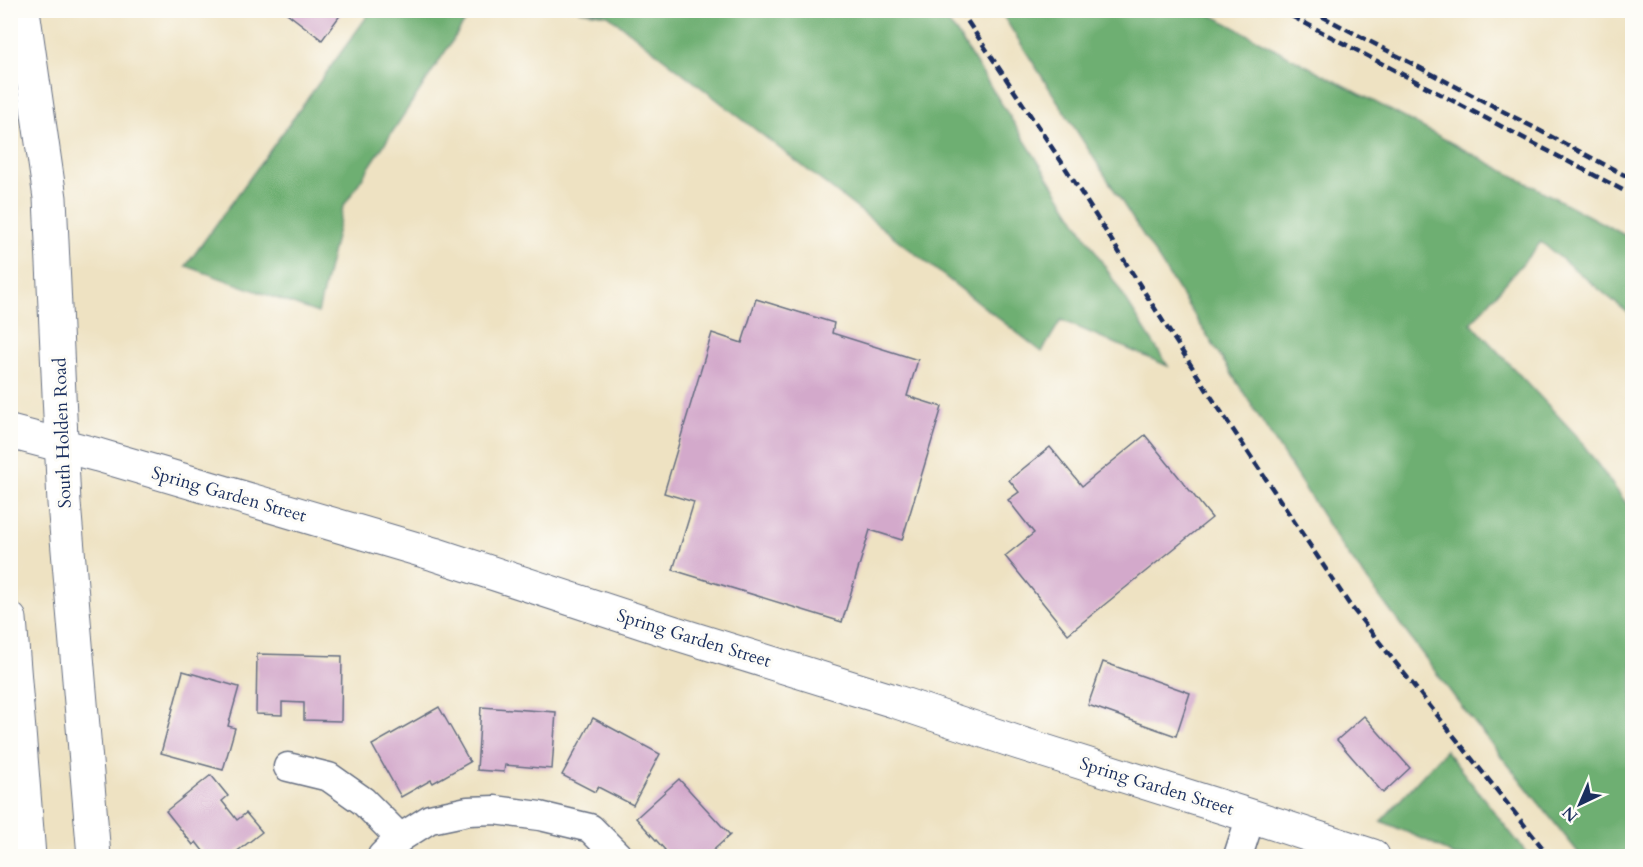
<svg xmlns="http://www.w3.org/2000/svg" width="1643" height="867" viewBox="0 0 1643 867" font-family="Cardo,serif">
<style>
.forest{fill:#6eaf72;stroke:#446f68;stroke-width:1.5}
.building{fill:#d3a9cb}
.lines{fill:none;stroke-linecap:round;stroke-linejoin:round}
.minor-casing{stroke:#656e81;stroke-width:31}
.secondary-casing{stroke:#656e81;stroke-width:35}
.minor{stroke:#fff;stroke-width:28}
.secondary{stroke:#fff;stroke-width:33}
.rail{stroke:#1b2f5e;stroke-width:4.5;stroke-dasharray:9 4.5;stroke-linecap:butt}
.labels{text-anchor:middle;stroke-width:6;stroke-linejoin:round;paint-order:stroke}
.street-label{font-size:18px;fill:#1b2f5e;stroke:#fdfcf7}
</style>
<rect width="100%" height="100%" fill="#fdfcf7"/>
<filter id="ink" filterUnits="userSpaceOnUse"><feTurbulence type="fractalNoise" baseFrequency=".0167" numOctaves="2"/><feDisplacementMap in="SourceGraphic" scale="12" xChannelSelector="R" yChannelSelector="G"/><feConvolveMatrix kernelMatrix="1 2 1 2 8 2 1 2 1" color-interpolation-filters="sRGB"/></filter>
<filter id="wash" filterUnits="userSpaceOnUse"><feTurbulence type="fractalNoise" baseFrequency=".008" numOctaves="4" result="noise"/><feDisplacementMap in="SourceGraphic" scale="24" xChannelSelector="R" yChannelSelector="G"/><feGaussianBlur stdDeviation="1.35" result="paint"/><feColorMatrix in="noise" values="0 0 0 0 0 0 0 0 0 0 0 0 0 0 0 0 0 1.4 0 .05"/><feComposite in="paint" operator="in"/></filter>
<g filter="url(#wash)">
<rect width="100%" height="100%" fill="#eee2c2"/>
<g class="forest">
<polygon points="371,11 472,11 343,207 318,313 186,266"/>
<polygon points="579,11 937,11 956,32 1168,366 1061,320 1042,352 608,15"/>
<polygon points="1000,11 1204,11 1632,239 1632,316 1541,242 1471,323 1576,435 1632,511 1632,856 1581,856 1462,707 1341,545"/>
<polygon points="1446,750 1446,751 1529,856 1454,856 1432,843 1381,821"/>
</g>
<g id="blocks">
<g class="building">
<polygon points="283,10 344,10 322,40"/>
<polygon points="756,299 834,323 832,333 918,360 907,396 942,407 902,540 870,530 842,622 673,570 694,502 664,493 712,333 742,343"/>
<polygon points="1145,435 1212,518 1068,634 1005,556 1034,533 1008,500 1019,492 1009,480 1050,447 1082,486"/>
<polygon points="257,654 342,656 341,721 304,720 304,703 282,702 282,715 256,714"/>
<polygon points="1103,662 1190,693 1176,736 1088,705"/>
<polygon points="183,671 239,687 228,726 235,728 223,770 161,753"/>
<polygon points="439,707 470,762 433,783 431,780 401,797 372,745"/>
<polygon points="481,707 556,712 552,769 505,765 504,772 477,770"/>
<polygon points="1364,716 1410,768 1383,793 1337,740"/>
<polygon points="593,718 660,754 633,805 598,787 595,792 562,775"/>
<polygon points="211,775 228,796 222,801 237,820 246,813 262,832 231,856 207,856 196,842 193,845 166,811"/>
<polygon points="679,779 730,835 707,856 662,856 660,854 665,850 636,818"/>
</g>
</g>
</g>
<g filter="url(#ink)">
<use href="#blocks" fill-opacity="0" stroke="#656e81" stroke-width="1.5"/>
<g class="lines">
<defs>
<g id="minor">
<polyline points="288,767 329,777 363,801 400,838"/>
<polyline points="382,856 400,838 430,819 468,811 495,810 540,816 590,828 618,856"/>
<polyline points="1238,856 1251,816"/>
</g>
<g id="secondary">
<polyline points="23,10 50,198 64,503 94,856"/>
<polyline points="10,432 98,455 434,554 678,634 894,701 1016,742 1251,816 1373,856"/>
<polyline points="10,619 29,856"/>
</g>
</defs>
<use href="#minor" class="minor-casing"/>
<use href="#secondary" class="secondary-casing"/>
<use href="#minor" class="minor"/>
<use href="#secondary" class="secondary"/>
<g class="rail">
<polyline points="960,10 1061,161 1208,392 1349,604 1549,856"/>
<polyline points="1280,10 1632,195"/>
<polyline points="1310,10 1632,179"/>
</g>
</g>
</g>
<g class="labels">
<g class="street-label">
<text transform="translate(62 433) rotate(-92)" y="6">South Holden Road</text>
<text transform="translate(229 494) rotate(16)" y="6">Spring Garden Street</text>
<text transform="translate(694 638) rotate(17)" y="6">Spring Garden Street</text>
<text transform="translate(1157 786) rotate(17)" y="6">Spring Garden Street</text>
</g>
</g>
<rect width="1643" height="867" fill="none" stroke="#fdfcf7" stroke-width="36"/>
<g transform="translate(1580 804) rotate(224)" stroke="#fdfcf7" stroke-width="4.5" paint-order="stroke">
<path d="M0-4.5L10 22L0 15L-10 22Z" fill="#1b2f5e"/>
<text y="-9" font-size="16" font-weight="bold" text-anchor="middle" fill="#1b2f5e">N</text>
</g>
</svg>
